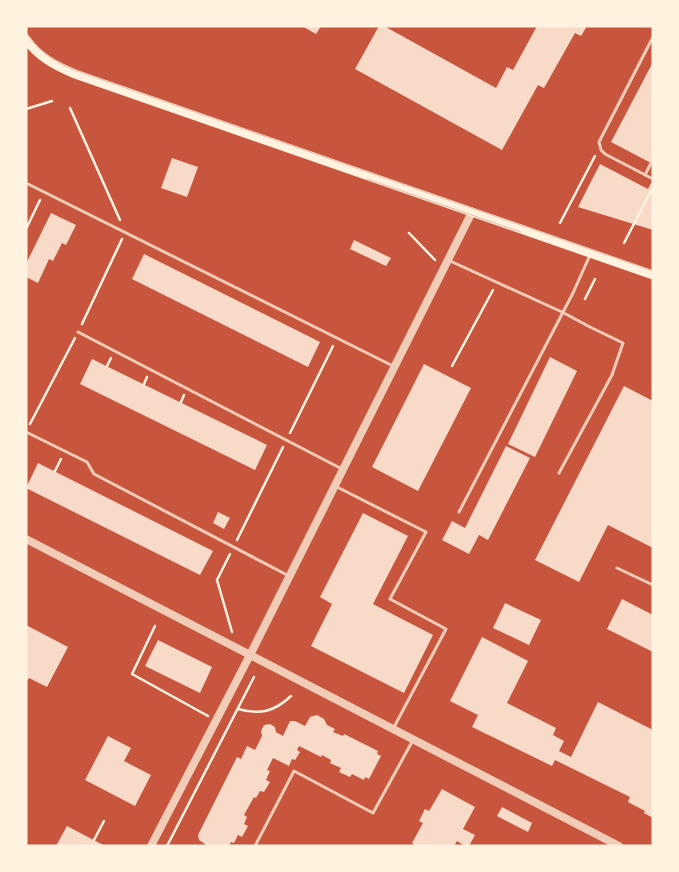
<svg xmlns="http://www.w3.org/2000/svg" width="679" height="872" viewBox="0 0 679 872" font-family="'Roboto Serif',serif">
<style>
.building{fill:#f7dbc8}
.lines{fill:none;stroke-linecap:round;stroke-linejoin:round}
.path{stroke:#fff3e0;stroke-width:2.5}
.service{stroke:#f1ccb7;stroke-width:3}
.tertiary{stroke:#f1ccb7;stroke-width:8}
.secondary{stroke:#fff3e0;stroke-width:9}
.tram{stroke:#e9b49f;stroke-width:1}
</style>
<rect width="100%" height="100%" fill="#c8553d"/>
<g class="building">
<polygon points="302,26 321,26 316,34"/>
<polygon points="379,26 384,26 496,88 507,67 513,70 537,26 587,26 581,36 575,33 544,88 538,85 502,150 355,69"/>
<polygon points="653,62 653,164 611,142"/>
<polygon points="172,158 198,167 187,197 161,188"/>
<polygon points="600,164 648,189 653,179 653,230 578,207"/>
<polygon points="51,213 76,225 66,245 62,243 53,261 49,259 38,283 26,277 26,264"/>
<polygon points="354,240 391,258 386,266 350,249"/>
<polygon points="144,254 320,342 308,367 132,279"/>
<polygon points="550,357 577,371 535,457 508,444"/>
<polygon points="92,359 267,445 255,470 80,384"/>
<polygon points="424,364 471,388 418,491 372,467"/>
<polygon points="624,386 653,401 653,548 608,525 579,582 535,560"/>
<polygon points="506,446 530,458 488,540 479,535 469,554 442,540 452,521 465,528"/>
<polygon points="38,463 213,551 200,575 26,488"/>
<polygon points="218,512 230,518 224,529 213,523"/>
<polygon points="363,513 408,536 373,604 433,635 404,693 311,646 332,604 320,597"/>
<polygon points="622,599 653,615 653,652 607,629"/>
<polygon points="505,603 541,620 529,645 493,628"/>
<polygon points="26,625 68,647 47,687 29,678 26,683"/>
<polygon points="482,637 528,661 507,703 556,728 553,735 564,741 559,751 571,757 598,702 653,730 653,818 644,813 645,811 628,802 630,797 555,760 552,766 472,727 478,715 450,701"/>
<polygon points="158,640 212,667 200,693 145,666"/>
<polygon points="317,715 324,719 327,725 335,729 333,732 343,736 344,734 378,751 377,754 381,756 369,779 365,777 364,780 352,774 350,777 339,772 341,768 330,763 331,760 322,755 321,757 299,746 297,750 300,752 295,760 292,759 289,766 273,758 267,770 270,771 266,780 270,782 264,792 260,791 256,798 254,797 244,815 247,817 244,824 248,826 242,837 238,835 234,843 231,842 229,846 208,846 199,840 198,835 237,757 241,759 247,746 255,750 262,736 261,731 264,725 270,724 275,727 276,732 283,736 290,721 295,721 305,726 310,717"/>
<polygon points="108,736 131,748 124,761 151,775 135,806 85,780"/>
<polygon points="442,789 475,807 463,829 475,835 469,846 465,846 457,841 454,846 416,846 412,843 423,823 419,821 425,809 429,811"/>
<polygon points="502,807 532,823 528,832 497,816"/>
<polygon points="67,826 105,846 56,846"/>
</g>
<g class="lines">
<g class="path">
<polyline points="70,108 120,220"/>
<polyline points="26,109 52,101"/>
<polyline points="560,223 595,156"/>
<polyline points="26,229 40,200"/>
<polyline points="409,233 435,260"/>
<polyline points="624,243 651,191"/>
<polyline points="585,299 595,279"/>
<polyline points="82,324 122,239"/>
<polyline points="107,366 111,358"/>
<polyline points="452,366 493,290"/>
<polyline points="144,384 147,377"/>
<polyline points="181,402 184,395"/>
<polyline points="30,424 75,338"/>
<polyline points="290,433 333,346"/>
<polyline points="55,471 61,459"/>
<polyline points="237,540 283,447"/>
<polyline points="230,554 217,580 232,632"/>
<polyline points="155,626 132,674 208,716"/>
<path d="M238 709C260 715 274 712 291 696"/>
<polyline points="94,840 104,821"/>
<polyline points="167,846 254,677"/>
</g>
<g class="service">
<polyline points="653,37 599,142 601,150 605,154 653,179"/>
<polyline points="645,175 651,163"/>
<polyline points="26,183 393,366"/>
<polyline points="448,260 562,312 590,327 623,343 612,375 559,473"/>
<polyline points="78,332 342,469"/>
<polyline points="26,432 87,462 94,474 289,576"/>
<polyline points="335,486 426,532 390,599 446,629 393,729"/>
<polyline points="459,512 573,293 590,255"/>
<polyline points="617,568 653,585"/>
<polyline points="255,846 294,771 373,813 413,740"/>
</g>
<g class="tertiary">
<polyline points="26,539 619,846"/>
<polyline points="151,846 250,655 472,212"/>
</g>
<path class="secondary" d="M26 39C38 57 56 66 75 74L653 275"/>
<g class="tram">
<path d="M26 32C38 52 55 62 77 71L653 271"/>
<polyline points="367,179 521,232"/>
</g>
</g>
<rect width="679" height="872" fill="none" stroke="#fff3e0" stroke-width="55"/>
</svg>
